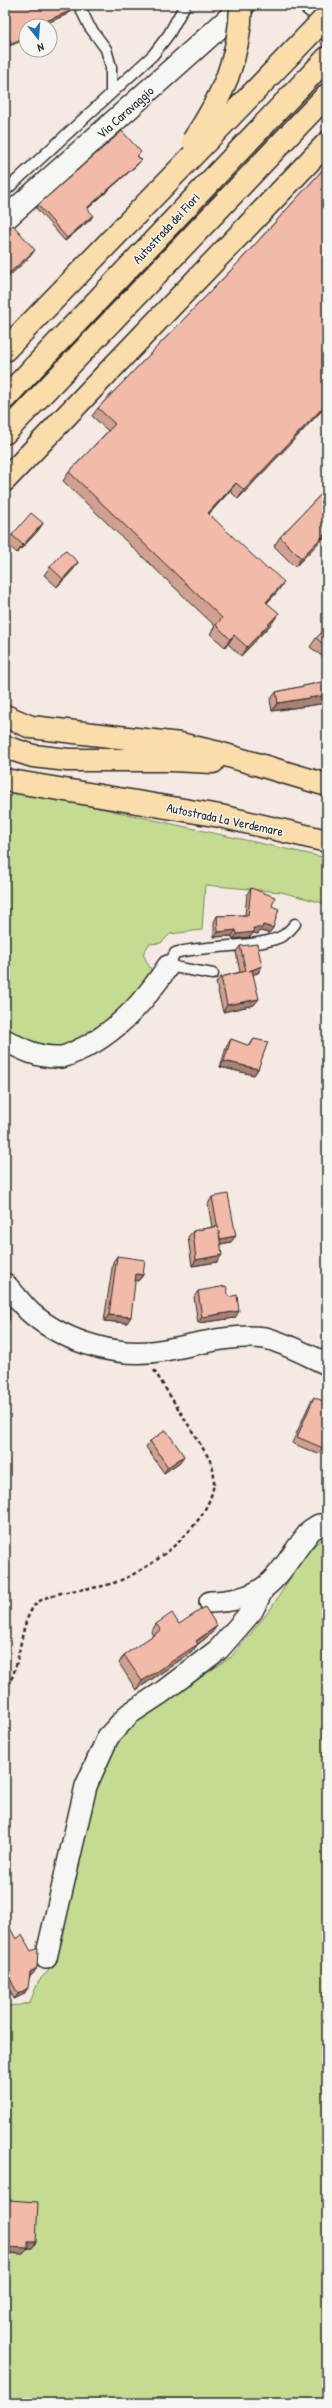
<svg xmlns="http://www.w3.org/2000/svg" width="332" height="2408" viewBox="0 0 332 2408" font-family="'Patrick Hand',sans-serif">
<style>
.green{fill:#c3dc92;stroke:#77845e}
.lines{fill:none;stroke-linecap:round;stroke-linejoin:round}
.lane-casing{stroke:#2b2b2b;stroke-width:13}
.street-casing{stroke:#2b2b2b;stroke-width:24}
.secondary-casing{stroke:#2b2b2b;stroke-width:25}
.highway-casing{stroke:#2b2b2b;stroke-width:25}
.path{stroke:#2b2b2b;stroke-width:2.5;stroke-dasharray:4 3;stroke-linecap:butt}
.lane{stroke:#f6f6f2;stroke-width:10}
.street{stroke:#f6f6f2;stroke-width:21}
.secondary{stroke:#f6f6f2;stroke-width:22}
.highway{stroke:#faddab;stroke-width:22}
.highway-bridge-casing{stroke:#2b2b2b;stroke-width:25;stroke-linecap:butt}
.highway-bridge{stroke:#faddab;stroke-width:22}
.wall{fill:#d0a090;stroke:#2b2b2b}
.shaded-wall{fill:#a98276;stroke:#2b2b2b}
.building{fill:#f2baa8;stroke:#2b2b2b}
.labels{text-anchor:middle;stroke-width:3;stroke-linejoin:round;paint-order:stroke}
.street-label{font-size:13px;fill:#2b2b2b;stroke:#f6f6f2}
</style>
<rect width="100%" height="100%" fill="#f5eae3"/>
<filter id="ink" filterUnits="userSpaceOnUse"><feTurbulence type="fractalNoise" baseFrequency=".025" numOctaves="2"/><feDisplacementMap in="SourceGraphic" scale="8" xChannelSelector="R" yChannelSelector="G"/><feConvolveMatrix kernelMatrix="1 2 1 2 8 2 1 2 1" color-interpolation-filters="sRGB"/></filter>
<g filter="url(#ink)">
<g class="green">
<polygon points="5,790 77,803 327,858 327,904 281,892 205,885 202,930 170,934 161,943 149,944 143,954 153,974 133,999 102,1027 57,1050 44,1051 5,1033"/>
<polygon points="325,1536 327,1536 327,2403 5,2403 5,2006 20,2005 30,2002 39,1980 53,1966 83,1828 110,1747 132,1723 231,1657 270,1610 306,1553"/>
</g>
<g class="lines">
<defs>
<g id="lane">
<polyline points="79,5 89,26 106,49 111,67 111,92"/>
<polyline points="5,191 153,55 169,34 185,5"/>
<path d="M213 974 168 966 175 953C203 945 264 948 284 935 288 932 292 928 295 924"/>
</g>
<g id="street">
<polyline points="310,5 327,18"/>
<path d="M5 1040C23 1050 39 1058 60 1057 66 1057 72 1053 77 1051 116 1034 145 1001 168 966"/>
<path d="M5 1284C14 1293 22 1305 31 1313 66 1343 121 1359 165 1350 198 1344 231 1334 265 1338 281 1341 311 1357 327 1364"/>
<path d="M210 1602C274 1600 276 1573 311 1530L319 1525H327"/>
<polyline points="46,1958 86,1786 108,1737 129,1714 161,1693 219,1649 252,1611 263,1589"/>
</g>
<polyline id="secondary" points="5,219 244,5"/>
<g id="highway">
<polyline points="5,350 149,201"/>
<polyline points="5,398 327,58"/>
<polyline points="5,433 327,95"/>
<polyline points="5,480 327,143"/>
<polyline points="5,716 31,727 180,744 219,753 327,785"/>
<polyline points="5,747 33,756 68,760 171,760 213,762"/>
<polyline points="5,780 220,816 327,841"/>
</g>
</defs>
<use href="#lane" class="lane-casing"/>
<use href="#street" class="street-casing"/>
<use href="#secondary" class="secondary-casing"/>
<use href="#highway" class="highway-casing"/>
<path class="path" d="M5 1692C8 1685 12 1679 14 1672 21 1652 21 1624 34 1606 46 1591 86 1590 103 1586 145 1577 224 1518 213 1469 210 1457 200 1445 194 1434 181 1413 167 1391 154 1370"/>
<use href="#lane" class="lane"/>
<use href="#street" class="street"/>
<use href="#secondary" class="secondary"/>
<use href="#highway" class="highway"/>
<defs>
<g id="highway-bridge">
<path d="M193 141C222 98 240 57 241 5"/>
<polyline points="149,201 327,16"/>
</g>
</defs>
<use href="#highway-bridge" class="highway-bridge-casing"/>
<use href="#highway-bridge" class="highway-bridge"/>
</g>
<g class="wall">
<polygon points="5,5 70,11 68,14 46,23 26,26 26,39 9,46 5,38"/>
<polygon points="138,156 142,160 139,163 87,209 91,219 65,241 36,208 38,205"/>
<polygon points="327,165 327,405 238,499 230,491 209,514 278,591 267,603 273,622 241,656 228,644 225,647 210,634 215,626 63,481 69,472 108,431 92,416 98,408 239,262"/>
<polygon points="327,488 327,542 323,538 295,567 274,546 280,537"/>
<polygon points="43,523 37,532 17,553 6,543 12,535"/>
<polygon points="78,562 73,570 57,587 44,575 50,567"/>
<polygon points="327,628 327,653 323,657 310,647 316,638"/>
<polygon points="327,681 327,703 272,711 270,700 276,692"/>
<polygon points="251,888 272,906 273,928 269,933 260,931 258,934 253,933 250,937 233,939 232,936 214,937 214,922 217,916 245,915 247,894"/>
<polygon points="240,946 262,966 258,973 253,974 254,1005 223,1012 216,983 221,977 240,972 236,952"/>
<polygon points="231,1039 249,1046 254,1039 258,1069 254,1075 220,1067 227,1045"/>
<polygon points="212,1197 231,1242 220,1244 217,1262 192,1266 188,1237 193,1231 212,1227 208,1204"/>
<polygon points="117,1256 143,1275 138,1281 135,1280 127,1323 104,1321 113,1262"/>
<polygon points="198,1291 235,1318 198,1323 194,1297"/>
<polygon points="314,1397 324,1446 318,1454 292,1443 310,1403"/>
<polygon points="150,1441 180,1462 164,1473 146,1447"/>
<polygon points="156,1624 179,1624 211,1634 197,1645 192,1652 136,1690 119,1663 124,1655 153,1636 151,1632"/>
<polygon points="5,1931 33,1974 30,1976 24,1994 14,1999 5,1981"/>
<polygon points="8,2200 36,2242 32,2248 28,2248 23,2254 5,2253 5,2205"/>
</g>
<g class="shaded-wall">
<polygon points="70,11 68,14 43,25 46,21"/>
<polygon points="26,37 26,39 9,46 11,43"/>
<polygon points="142,160 139,163 84,212 87,208"/>
<polygon points="93,215 91,219 65,241 67,238"/>
<polygon points="35,250 29,258 5,280 5,277"/>
<polygon points="327,403 327,405 238,499 244,490"/>
<polygon points="236,483 230,491 202,521 208,513"/>
<polygon points="43,523 37,532 17,553 23,545"/>
<polygon points="327,532 323,538 295,567 301,558"/>
<polygon points="78,562 73,570 57,587 63,579"/>
<polygon points="284,582 278,591 260,610 266,602"/>
<polygon points="279,613 273,622 241,656 247,647"/>
<polygon points="234,635 228,644 225,647 230,639"/>
<polygon points="327,695 327,703 272,711 278,703"/>
<polygon points="263,925 273,928 269,933 260,931 258,934 253,933 250,937 233,939 237,934 253,928"/>
<polygon points="236,930 232,936 214,937 218,932"/>
<polygon points="262,966 258,973 244,977 249,971"/>
<polygon points="259,999 254,1005 223,1012 227,1005"/>
<polygon points="224,1061 258,1069 254,1075 220,1067"/>
<polygon points="236,1236 231,1242 215,1245 220,1239"/>
<polygon points="222,1255 217,1262 192,1266 196,1260"/>
<polygon points="136,1274 143,1275 138,1281 132,1280"/>
<polygon points="239,1311 235,1318 198,1323 202,1317"/>
<polygon points="109,1315 131,1317 127,1323 104,1321"/>
<polygon points="184,1456 180,1462 164,1473 168,1467"/>
<polygon points="217,1626 211,1634 197,1645 192,1652 136,1690 142,1681"/>
<polygon points="37,1968 33,1974 27,1978 30,1972"/>
<polygon points="28,1988 24,1994 14,1999 18,1994"/>
<polygon points="28,2242 36,2242 32,2248 28,2248 23,2254 5,2253 5,2248 6,2247"/>
</g>
<g class="building">
<polygon points="5,5 68,5 70,11 46,21 48,26 26,26 26,37 11,43 5,29"/>
<polygon points="122,131 141,152 137,156 142,160 87,208 93,215 67,238 38,205"/>
<polygon points="327,165 327,403 244,490 236,483 208,513 267,569 269,568 284,582 266,602 279,613 247,647 234,635 230,639 216,625 222,618 69,472 115,424 98,408 239,262"/>
<polygon points="13,225 35,250 5,277 5,232"/>
<polygon points="327,488 327,532 301,558 280,537"/>
<polygon points="31,513 43,523 23,545 12,535"/>
<polygon points="65,550 78,562 63,579 50,567"/>
<polygon points="327,628 327,647 316,638"/>
<polygon points="327,681 327,695 278,703 276,692"/>
<polygon points="251,888 275,897 272,906 279,909 273,928 263,925 262,928 253,928 254,932 237,934 236,930 218,932 217,916 248,915"/>
<polygon points="257,944 262,966 249,971 252,970 259,999 227,1005 221,977 246,971 240,946"/>
<polygon points="231,1039 250,1046 254,1039 268,1042 258,1069 224,1061"/>
<polygon points="228,1194 236,1236 220,1239 212,1197"/>
<polygon points="218,1226 222,1255 196,1260 193,1231"/>
<polygon points="117,1256 145,1260 143,1275 136,1274 131,1317 109,1315"/>
<polygon points="226,1286 229,1297 237,1295 239,1311 202,1317 198,1291"/>
<polygon points="5,1295 8,1299 10,1317 5,1330"/>
<polygon points="314,1397 327,1403 327,1439 323,1448 297,1437"/>
<polygon points="166,1430 184,1456 168,1467 150,1441"/>
<polygon points="205,1607 217,1626 196,1641 198,1644 142,1681 124,1655 161,1630 156,1624 172,1613 179,1624"/>
<polygon points="10,1928 16,1939 22,1935 31,1951 38,1948 37,1968 30,1972 28,1988 18,1994 5,1969 5,1931"/>
<polygon points="8,2200 38,2202 36,2242 28,2242 28,2248 6,2247"/>
</g>
</g>
<g class="labels">
<g class="street-label">
<text transform="translate(125 112) rotate(-42)" y="5">Via Caravaggio</text>
<text transform="translate(166 228) rotate(-47)" y="5">Autostrada dei Fiori</text>
<text transform="translate(225 819) rotate(12)" y="5">Autostrada La Verdemare</text>
</g>
</g>
<rect width="332" height="2408" fill="none" stroke="#f6f6f2" stroke-width="20"/>
<rect x="10" y="10" width="312" height="2388" fill="none" stroke="#2b2b2b" stroke-width="1.5" filter="url(#ink)"/>
<g transform="translate(38 38) rotate(163)"><circle r="19" fill="#f6f6f2" stroke="#a5a5a2"/>
<path d="M0-3L7 15L0 10L-7 15Z" fill="#1f6fb2"/>
<text y="-6" font-size="11" font-weight="bold" text-anchor="middle" fill="#2b2b2b">N</text>
</g>
</svg>
